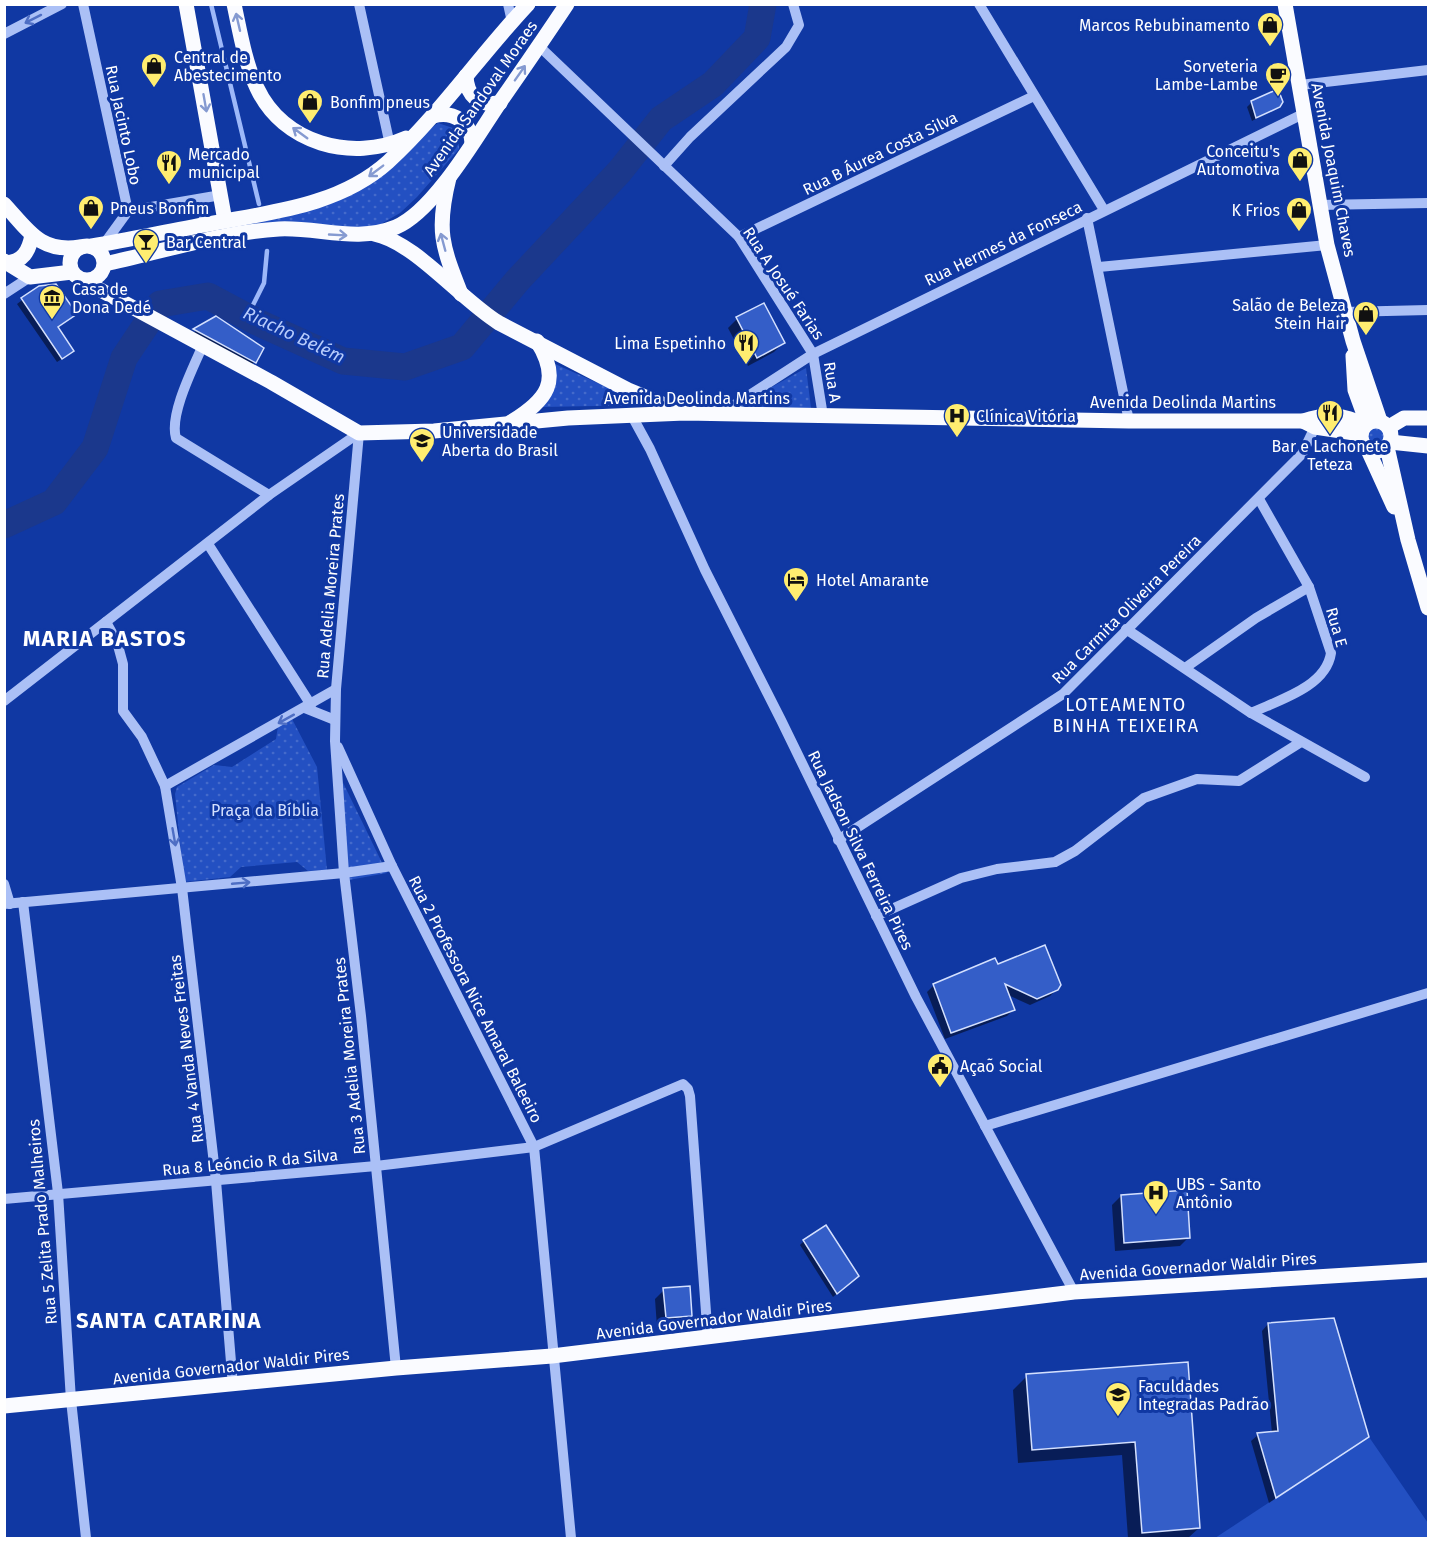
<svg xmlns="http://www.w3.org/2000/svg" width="1433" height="1543" viewBox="0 0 1433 1543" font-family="'Fira Sans',sans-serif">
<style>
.green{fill:#2350c2}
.park{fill:url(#park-dots)}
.shadow{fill:#0007}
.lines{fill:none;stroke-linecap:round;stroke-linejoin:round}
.stream{stroke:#9db8f9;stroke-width:4.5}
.river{stroke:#1b388c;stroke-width:27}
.building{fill:#345ec8;stroke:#d4e0fe;stroke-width:1.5}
.minor{stroke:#abc0f6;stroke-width:10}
.major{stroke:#fafbff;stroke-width:15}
.oneway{stroke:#4e6ec4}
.oneway2{stroke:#859ad1}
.labels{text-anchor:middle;stroke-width:6;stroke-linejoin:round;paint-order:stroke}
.poi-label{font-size:16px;fill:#fff;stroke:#1038a3;text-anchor:start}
.street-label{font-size:16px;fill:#fff;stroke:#1038a3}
.park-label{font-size:16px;fill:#d4e0fe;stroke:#1038a3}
.water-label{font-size:18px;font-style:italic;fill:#b8ccfc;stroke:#1038a3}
.neighbourhood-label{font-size:18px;letter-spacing:1.5px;fill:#fff;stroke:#1038a3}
.district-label{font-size:22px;font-weight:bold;letter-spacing:1.5px;fill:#fff;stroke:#1038a3}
</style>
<defs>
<pattern id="park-dots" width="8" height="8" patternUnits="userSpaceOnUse" patternTransform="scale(1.5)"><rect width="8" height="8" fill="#2350c2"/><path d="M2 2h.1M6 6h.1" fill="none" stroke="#446acb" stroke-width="1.8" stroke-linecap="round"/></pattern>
</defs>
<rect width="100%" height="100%" fill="#1038a3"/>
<polygon class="green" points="1369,1437 1428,1523 1428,1538 1215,1538"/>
<g class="park">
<polygon points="438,123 453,128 459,134 459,149 417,197 400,213 374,228 214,228 326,204"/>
<polygon points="555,364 647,405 543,407 549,396"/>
<polygon points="806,368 811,408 736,409 736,407"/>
<circle cx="1376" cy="435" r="10"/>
<polygon points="292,719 317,767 327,870 308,871 297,862 241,867 230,877 184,882 175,794 177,787 214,765 232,767 276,739 278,726"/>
<polygon points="332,760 387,873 349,880"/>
</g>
<g class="shadow">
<polygon points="1252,102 1279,106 1252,121 1247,107"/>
<polygon points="39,287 75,314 57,328 68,355 57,362 17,304"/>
<polygon points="216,318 254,362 248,368 188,336"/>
<polygon points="737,319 783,343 774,352 748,366 728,328"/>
<polygon points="997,966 1057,989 1050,996 1030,1005 1008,995 1014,1009 1007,1016 945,1039 927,992 934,985"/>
<polygon points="1121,1196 1189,1237 1180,1246 1115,1251 1112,1205"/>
<polygon points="804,1241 853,1280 833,1297 800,1245"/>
<polygon points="664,1290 691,1315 681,1324 657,1327 655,1299"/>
<polygon points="1268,1324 1368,1436 1269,1503 1251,1441 1258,1435 1272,1433 1262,1331"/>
<polygon points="1187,1363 1199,1528 1188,1538 1128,1538 1122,1455 1018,1463 1013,1390 1027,1376"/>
</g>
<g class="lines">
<g class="stream">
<polyline points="211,4 259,204"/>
<polyline points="247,317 264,283 267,251"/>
</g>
<polyline class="river" points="4,525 54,502 95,448 124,358 160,304 208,296 257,322 343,361 405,367 462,347 517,281 620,171 661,119 713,84 757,38 763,4"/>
</g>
<g class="building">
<polygon points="1278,89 1283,102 1280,107 1256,118 1251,101"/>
<polygon points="56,284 77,314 58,327 74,351 62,359 21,298 39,286"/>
<polygon points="764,303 785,343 757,358 736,317"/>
<polygon points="216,316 264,348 256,363 193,329"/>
<polygon points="1045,945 1061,985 1058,990 1037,999 1005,984 1015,1010 951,1033 933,984 995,958 998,964"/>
<polygon points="1187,1190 1190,1238 1124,1243 1121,1195"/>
<polygon points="826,1225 859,1276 837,1294 803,1240"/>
<polygon points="690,1286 692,1316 666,1318 663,1288"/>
<polygon points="1334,1318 1369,1437 1276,1498 1257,1433 1278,1431 1268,1323"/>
<polygon points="1188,1362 1200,1528 1142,1533 1135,1442 1032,1450 1026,1374"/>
</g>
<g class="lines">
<g class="minor">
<polyline points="83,4 128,211 104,244"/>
<polyline points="359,4 390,145"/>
<polyline points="508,4 512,22"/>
<polyline points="979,4 1104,210"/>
<polyline points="4,34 62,4"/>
<polyline points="539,46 739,237 813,354 823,416"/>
<polyline points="1300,85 1428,70"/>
<polyline points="664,166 690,137 786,47 799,25 793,4"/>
<polyline points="193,201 210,224"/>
<polyline points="1319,205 1428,203"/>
<polyline points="128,211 221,195"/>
<polyline points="1087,218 1129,421"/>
<polyline points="739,237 1034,96"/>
<polyline points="1099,267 1327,245"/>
<polyline points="4,294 30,277"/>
<polyline points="1345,312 1428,310"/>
<path d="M203 345C193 368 169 415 176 438L269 495"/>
<polyline points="722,413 813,354 1305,113"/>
<polyline points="632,416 650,449 705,570 781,720 916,997 1074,1292"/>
<polyline points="359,433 336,689 335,741 344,873 361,1016 396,1368"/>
<polyline points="208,544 311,705"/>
<polyline points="106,622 117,642 123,664 123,711 142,737 165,786 182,888 216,1181 233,1386"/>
<path d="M1126 629 1251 713C1279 700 1326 687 1331 653L1309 587 1259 499"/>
<polyline points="1185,668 1256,618 1309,587"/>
<polyline points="4,701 269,495 359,433"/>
<polyline points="305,708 335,720"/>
<polyline points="1251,713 1365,777"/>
<polyline points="338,747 392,866 534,1147 571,1538"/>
<polyline points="165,786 336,689"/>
<polyline points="838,840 1063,694 1302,454 1315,427"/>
<polyline points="4,884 10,904"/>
<polyline points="23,902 58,1193 71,1400 86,1538"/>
<polyline points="4,904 344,873 392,866"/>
<polyline points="876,916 961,878 997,869 1055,862 1075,851 1144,798 1197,779 1239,781 1301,742"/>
<polyline points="985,1126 1428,993"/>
<polyline points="4,1199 376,1166 534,1147 683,1084 688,1089 690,1096 708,1339"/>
</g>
<g class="major">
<polyline points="186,4 225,221"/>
<path d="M234 4C240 32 245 63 257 88 283 144 352 162 406 138"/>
<polyline points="1285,4 1327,245 1353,341 1380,421"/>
<path d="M466 76C467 97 479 106 500 103"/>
<path d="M433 116C454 110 471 123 472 143"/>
<path d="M449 178C436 230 442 246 461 294"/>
<path d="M4 204C29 231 40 253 80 247"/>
<path d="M374 234C415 242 460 299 499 323L628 390 679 411"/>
<circle cx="87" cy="263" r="17"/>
<path d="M92 246C132 239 170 231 209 224 271 212 339 206 388 162 440 114 480 55 528 4"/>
<polyline points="4,261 30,277 72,272"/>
<path d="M6 263C23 262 29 251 32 235"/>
<path d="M105 264C160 252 224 232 279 229 319 227 357 243 396 227 434 211 477 136 500 102 523 69 545 37 567 4"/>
<path d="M82 280 271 382 359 433 434 431 568 418 685 413 1129 421H1303C1327 413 1343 414 1365 425"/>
<polyline points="1353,356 1355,390 1367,423"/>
<circle cx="1376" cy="436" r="15"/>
<polyline points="1303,421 1315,427 1361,434"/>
<path d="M511 422C547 400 562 381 537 341"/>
<polyline points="1389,427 1404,418 1428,418"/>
<polyline points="1390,442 1428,446"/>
<polyline points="1387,447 1408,540 1428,608"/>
<polyline points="1368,450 1394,507"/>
<polyline points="4,1406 396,1368 552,1356 1074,1292 1428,1270"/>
</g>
</g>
<defs><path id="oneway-shaft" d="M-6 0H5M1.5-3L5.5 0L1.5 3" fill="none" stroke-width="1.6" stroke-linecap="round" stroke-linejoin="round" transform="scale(1.5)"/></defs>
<g class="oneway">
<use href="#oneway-shaft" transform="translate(33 19) rotate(153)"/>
<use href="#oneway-shaft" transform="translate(286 719) rotate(151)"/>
<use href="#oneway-shaft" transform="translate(174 837) rotate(80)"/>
<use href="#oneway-shaft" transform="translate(241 883) rotate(-5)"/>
</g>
<g class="oneway2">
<use href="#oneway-shaft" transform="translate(238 22) rotate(-103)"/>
<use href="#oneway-shaft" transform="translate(520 73) rotate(-55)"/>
<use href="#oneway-shaft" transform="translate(205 103) rotate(80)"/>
<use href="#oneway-shaft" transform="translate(300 133) rotate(-144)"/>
<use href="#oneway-shaft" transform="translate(376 171) rotate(143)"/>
<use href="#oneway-shaft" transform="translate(338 235) rotate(3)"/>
<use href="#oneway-shaft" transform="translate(443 242) rotate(-105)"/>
</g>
<defs>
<symbol id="shop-pin" viewBox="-11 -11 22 30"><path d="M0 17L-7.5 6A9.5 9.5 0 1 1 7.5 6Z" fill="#ffed70" stroke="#1038a3"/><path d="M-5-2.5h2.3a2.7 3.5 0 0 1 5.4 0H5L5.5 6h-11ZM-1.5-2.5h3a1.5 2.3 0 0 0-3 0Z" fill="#111"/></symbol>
<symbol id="cafe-pin" viewBox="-11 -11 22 30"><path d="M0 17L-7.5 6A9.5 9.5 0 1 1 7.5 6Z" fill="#ffed70" stroke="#1038a3"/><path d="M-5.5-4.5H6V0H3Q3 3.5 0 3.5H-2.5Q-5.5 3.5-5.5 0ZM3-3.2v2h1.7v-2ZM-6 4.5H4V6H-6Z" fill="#111"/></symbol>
<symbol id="restaurant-pin" viewBox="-11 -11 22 30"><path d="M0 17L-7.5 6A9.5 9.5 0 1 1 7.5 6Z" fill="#ffed70" stroke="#1038a3"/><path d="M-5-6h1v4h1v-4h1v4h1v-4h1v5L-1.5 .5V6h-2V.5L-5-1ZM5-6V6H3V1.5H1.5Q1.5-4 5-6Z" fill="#111"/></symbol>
<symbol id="bar-pin" viewBox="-11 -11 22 30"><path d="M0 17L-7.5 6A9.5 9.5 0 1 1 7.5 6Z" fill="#ffed70" stroke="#1038a3"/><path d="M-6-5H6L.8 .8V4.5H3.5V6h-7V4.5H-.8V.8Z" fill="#111"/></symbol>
<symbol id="museum-pin" viewBox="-11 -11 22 30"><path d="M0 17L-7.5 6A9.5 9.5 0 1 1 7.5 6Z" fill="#ffed70" stroke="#1038a3"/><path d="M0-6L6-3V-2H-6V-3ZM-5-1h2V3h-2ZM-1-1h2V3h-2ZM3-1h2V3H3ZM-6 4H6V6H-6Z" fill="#111"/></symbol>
<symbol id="hospital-pin" viewBox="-11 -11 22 30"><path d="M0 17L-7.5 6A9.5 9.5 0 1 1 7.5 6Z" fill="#ffed70" stroke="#1038a3"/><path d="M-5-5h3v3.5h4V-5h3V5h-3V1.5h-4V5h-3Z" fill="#111"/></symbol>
<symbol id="university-pin" viewBox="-11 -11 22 30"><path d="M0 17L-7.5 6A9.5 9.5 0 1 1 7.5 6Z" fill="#ffed70" stroke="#1038a3"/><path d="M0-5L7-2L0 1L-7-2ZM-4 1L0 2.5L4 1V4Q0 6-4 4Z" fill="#111"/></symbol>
<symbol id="hotel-pin" viewBox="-11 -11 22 30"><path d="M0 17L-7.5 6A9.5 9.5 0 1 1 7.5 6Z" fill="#ffed70" stroke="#1038a3"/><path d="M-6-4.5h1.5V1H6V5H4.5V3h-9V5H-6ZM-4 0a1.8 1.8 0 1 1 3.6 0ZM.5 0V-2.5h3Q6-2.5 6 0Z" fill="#111"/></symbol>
<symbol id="civic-pin" viewBox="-11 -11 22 30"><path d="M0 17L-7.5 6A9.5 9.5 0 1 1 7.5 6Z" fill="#ffed70" stroke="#1038a3"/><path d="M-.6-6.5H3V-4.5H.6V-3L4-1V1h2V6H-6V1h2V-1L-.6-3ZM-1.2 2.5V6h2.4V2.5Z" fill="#111"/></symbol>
</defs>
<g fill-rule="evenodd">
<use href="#shop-pin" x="1255" y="10" width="30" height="40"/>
<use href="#shop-pin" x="139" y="51" width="30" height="40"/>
<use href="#cafe-pin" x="1263" y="60" width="30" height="40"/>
<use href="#shop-pin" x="295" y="87" width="30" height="40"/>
<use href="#shop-pin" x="1285" y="145" width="30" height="40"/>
<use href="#restaurant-pin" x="154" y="148" width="30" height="40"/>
<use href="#shop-pin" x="76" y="193" width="30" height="40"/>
<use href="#shop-pin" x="1284" y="195" width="30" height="40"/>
<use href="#bar-pin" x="131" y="227" width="30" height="40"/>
<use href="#museum-pin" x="37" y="283" width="30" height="40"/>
<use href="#shop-pin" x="1351" y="299" width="30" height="40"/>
<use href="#restaurant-pin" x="731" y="328" width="30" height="40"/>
<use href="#restaurant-pin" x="1315" y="398" width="30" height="40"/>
<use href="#hospital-pin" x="942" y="401" width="30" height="40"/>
<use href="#university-pin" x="407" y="426" width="30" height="40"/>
<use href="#hotel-pin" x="781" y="565" width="30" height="40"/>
<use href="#civic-pin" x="925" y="1051" width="30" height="40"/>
<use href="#hospital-pin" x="1141" y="1178" width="30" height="40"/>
<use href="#university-pin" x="1103" y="1380" width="30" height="40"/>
</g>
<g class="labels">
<g class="poi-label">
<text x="1250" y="31" text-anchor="end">Marcos Rebubinamento</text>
<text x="174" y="63">Central de<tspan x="174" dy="18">Abestecimento</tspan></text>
<text x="1258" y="72" text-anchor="end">Sorveteria<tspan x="1258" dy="18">Lambe-Lambe</tspan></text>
<text x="330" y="108">Bonfim pneus</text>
<text x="1280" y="157" text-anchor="end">Conceitu's<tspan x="1280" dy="18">Automotiva</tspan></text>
<text x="188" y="160">Mercado<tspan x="188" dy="18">municipal</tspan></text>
<text x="110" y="214">Pneus Bonfim</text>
<text x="1280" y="216" text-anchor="end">K Frios</text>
<text x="166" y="248">Bar Central</text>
<text x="72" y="295">Casa de<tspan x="72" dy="18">Dona Dedé</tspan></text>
<text x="1346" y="311" text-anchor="end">Salão de Beleza<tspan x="1346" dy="18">Stein Hair</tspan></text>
<text x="726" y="349" text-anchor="end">Lima Espetinho</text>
<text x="976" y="422">Clínica Vitória</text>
<text x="442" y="438">Universidade<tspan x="442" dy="18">Aberta do Brasil</tspan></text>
<text x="1330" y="452" text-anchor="middle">Bar e Lachonete<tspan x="1330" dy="18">Teteza</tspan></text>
<text x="816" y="586">Hotel Amarante</text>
<text x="960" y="1072">Açaõ Social</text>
<text x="1176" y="1190">UBS - Santo<tspan x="1176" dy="18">Antônio</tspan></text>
<text x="1138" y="1392">Faculdades<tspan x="1138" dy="18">Integradas Padrão</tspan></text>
</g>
<g class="street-label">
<text transform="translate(480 98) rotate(-55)" y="6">Avenida Sandoval Moraes</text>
<text transform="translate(124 125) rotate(78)" y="6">Rua Jacinto Lobo</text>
<text transform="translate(880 153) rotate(-26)" y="6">Rua B Áurea Costa Silva</text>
<text transform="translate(1334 170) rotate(79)" y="6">Avenida Joaquim Chaves</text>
<text transform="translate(1003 243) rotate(-26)" y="6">Rua Hermes da Fonseca</text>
<text transform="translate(784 283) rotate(56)" y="6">Rua A Josué Farias</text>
<text transform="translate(833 382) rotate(81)" y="6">Rua A</text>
<text x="697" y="404">Avenida Deolinda Martins</text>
<text x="1183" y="408">Avenida Deolinda Martins</text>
<text transform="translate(330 586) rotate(-85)" y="6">Rua Adelia Moreira Prates</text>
<text transform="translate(1126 609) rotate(-45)" y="6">Rua Carmita Oliveira Pereira</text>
<text transform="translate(1337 627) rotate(74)" y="6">Rua E</text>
<text transform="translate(861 850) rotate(64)" y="6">Rua Jadson Silva Ferreira Pires</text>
<text transform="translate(476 999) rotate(63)" y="6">Rua 2 Professora Nice Amaral Baleeiro</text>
<text transform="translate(186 1049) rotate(-97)" y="6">Rua 4 Vanda Neves Freitas</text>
<text transform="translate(349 1056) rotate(-96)" y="6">Rua 3 Adelia Moreira Prates</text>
<text transform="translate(250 1162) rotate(-5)" y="6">Rua 8 Leóncio R da Silva</text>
<text transform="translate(42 1222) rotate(-95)" y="6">Rua 5 Zelita Prado Malheiros</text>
<text transform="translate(1198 1266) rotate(-4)" y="6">Avenida Governador Waldir Pires</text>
<text transform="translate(714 1319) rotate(-7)" y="6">Avenida Governador Waldir Pires</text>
<text transform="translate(231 1366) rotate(-6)" y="6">Avenida Governador Waldir Pires</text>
</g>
<g class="park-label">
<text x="265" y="816">Praça da Bíblia</text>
</g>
<g class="water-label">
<text transform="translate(294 335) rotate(25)" y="6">Riacho Belém</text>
</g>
<g class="neighbourhood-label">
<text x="1126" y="711">LOTEAMENTO<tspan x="1126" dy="21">BINHA TEIXEIRA</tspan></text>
</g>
<g class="district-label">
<text x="105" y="646">MARIA BASTOS</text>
<text x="169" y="1328">SANTA CATARINA</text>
</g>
</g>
<rect width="1433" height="1543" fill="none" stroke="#ffffff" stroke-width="12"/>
</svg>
